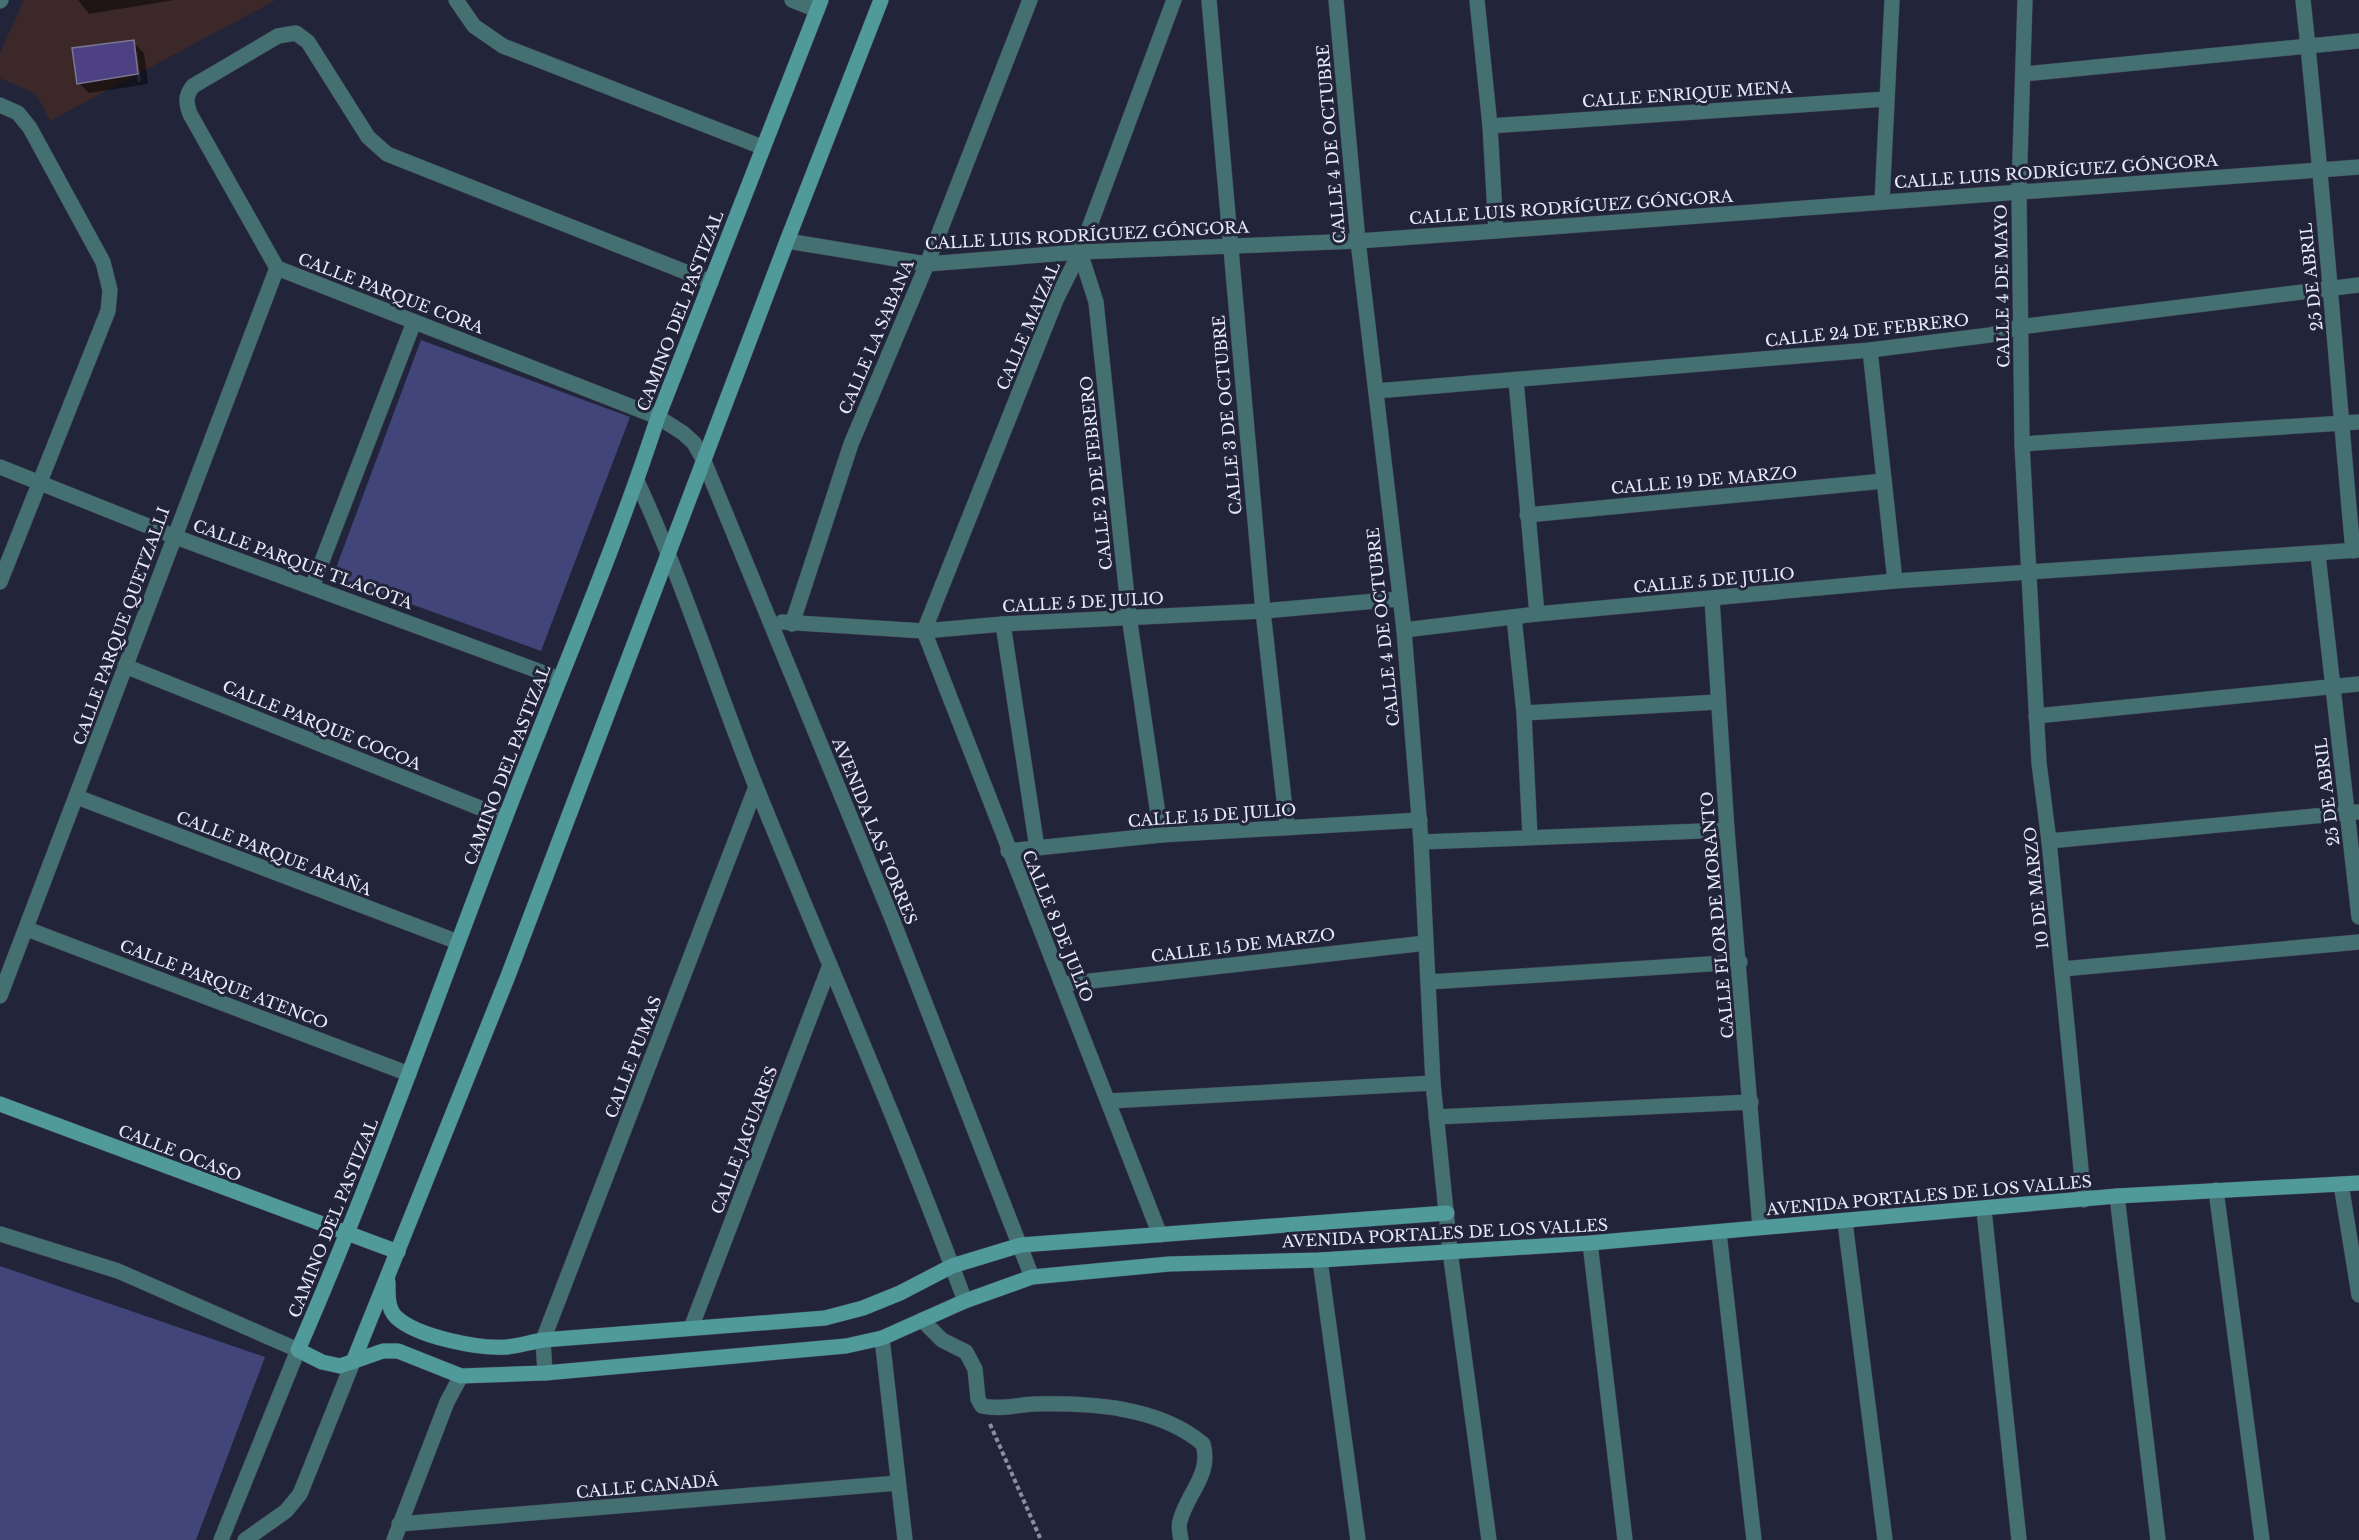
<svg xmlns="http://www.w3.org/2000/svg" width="2359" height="1540" viewBox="0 0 2359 1540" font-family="'Libre Baskerville',serif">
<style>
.education{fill:#3c2828}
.green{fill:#41457a}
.shadow{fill:#0007;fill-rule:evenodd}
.building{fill:#4d4183;stroke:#7a7892;stroke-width:1.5}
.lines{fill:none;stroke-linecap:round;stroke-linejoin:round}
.street-casing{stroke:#3e4055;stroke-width:16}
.secondary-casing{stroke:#3e4055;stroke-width:16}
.path{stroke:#8c8ea1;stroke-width:4;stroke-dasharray:4.5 3;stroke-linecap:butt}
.street{stroke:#447071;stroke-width:15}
.secondary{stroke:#519a9c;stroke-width:15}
.labels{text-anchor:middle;stroke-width:6;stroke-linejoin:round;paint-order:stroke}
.street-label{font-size:16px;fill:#e8eaf9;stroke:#22243a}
</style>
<rect width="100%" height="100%" fill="#22243a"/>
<polygon class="education" points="24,0 276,0 50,121 36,94 0,78 0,53"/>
<g class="green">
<polygon points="421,340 630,417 541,651 333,576"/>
<polygon points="0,1266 265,1357 196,1540 0,1540"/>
</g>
<g class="shadow">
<polygon points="78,0 174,0 89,14"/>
<path d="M133 42 144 53 148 84 89 93 79 83ZM134 52H137L141 81 138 82Z"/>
</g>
<polygon class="building" points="134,40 138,74 77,84 72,48"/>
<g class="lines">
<defs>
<g id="street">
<polyline points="456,0 474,26 503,46 762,147"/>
<polyline points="792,0 817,10"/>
<polyline points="1209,0 1263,611 1287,827"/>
<polyline points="1336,0 1358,241 1404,630 1421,842 1433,1083 1450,1251 1489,1540"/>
<polyline points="1477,0 1490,126 1496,231"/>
<polyline points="2025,0 2019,191 2022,444 2039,763 2049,841 2084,1200"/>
<path d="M2303 0C2323 183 2336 367 2353 551"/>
<polyline points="0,1 1,0"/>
<polyline points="2024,74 2359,41"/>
<polyline points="0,105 18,113 30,128 103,262 110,290 108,311 0,582"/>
<polyline points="1490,126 1886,99"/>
<polyline points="1882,202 1892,0"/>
<polyline points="787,241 927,264 1080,252 1358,241 1496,231 2359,167"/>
<polyline points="1080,252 1096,302 1129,616 1161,835"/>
<path d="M711 282 387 154 368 137 308 42 296 33 278 36 193 86C185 96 186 103 190 114L277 268 658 417 683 433 694 443 704 461 893 921 1032 1277"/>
<polyline points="1870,350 1895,581"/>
<polyline points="1516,380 1537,614"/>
<polyline points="1376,391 1870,350 1990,335 2019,327 2359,285"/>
<polyline points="2022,444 2359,422"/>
<polyline points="0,467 173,536 560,679"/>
<path d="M637 481C683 581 716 687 757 789 826 959 901 1128 965 1301"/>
<polyline points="1527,515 1884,481"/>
<polyline points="2318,555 2359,917"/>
<polyline points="312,587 414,322"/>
<polyline points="1712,599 1727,830 1760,1227"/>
<polyline points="1514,617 1524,713 1530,837"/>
<polyline points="782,622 924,631 1003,624 1263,611 1399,599"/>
<polyline points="792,624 851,444 927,264 1030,0"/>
<polyline points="1003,624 1037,848"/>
<polyline points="1404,630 1537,614 1895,581 2359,550"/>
<polyline points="125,666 505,818"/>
<polyline points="1524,713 1718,702"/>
<polyline points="2036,716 2359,684"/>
<polyline points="77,797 458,942"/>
<polyline points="2049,841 2357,812"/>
<polyline points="1421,842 1727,830"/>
<polyline points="1008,851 1161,835 1420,820"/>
<polyline points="27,929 409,1074"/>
<polyline points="2062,969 2359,942"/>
<polyline points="1429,982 1740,962"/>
<polyline points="1064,984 1426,943"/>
<polyline points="0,996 277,268"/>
<polyline points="1109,1101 1433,1083"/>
<polyline points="1436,1117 1751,1102"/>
<polyline points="2341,1184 2359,1295"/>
<polyline points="2216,1190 2262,1540"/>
<polyline points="2117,1196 2158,1540"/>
<polyline points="1984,1210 2019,1540"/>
<polyline points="1845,1222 1885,1540"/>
<polyline points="1719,1233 1754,1540"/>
<polyline points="0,1234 118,1271 298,1350 221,1540"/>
<polyline points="1160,1235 924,631 1056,300 1080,252 1174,0"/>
<polyline points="1590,1243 1625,1540"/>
<polyline points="1320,1260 1358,1540"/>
<path d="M922 1320 942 1340 966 1352 975 1369 978 1399 982 1406C999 1410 1017 1405 1034 1404 1090 1403 1158 1406 1203 1444 1212 1475 1187 1493 1180 1521 1178 1527 1180 1534 1181 1540"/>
<polyline points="691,1328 830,965"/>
<polyline points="882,1338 905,1540"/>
<polyline points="545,1373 543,1340 756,787"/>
<polyline points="399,1524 898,1483"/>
<polyline points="245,1540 286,1511 300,1494 353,1362"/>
<polyline points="394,1540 447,1402 461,1376"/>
</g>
<g id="secondary">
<path d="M821 0 658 417C613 555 555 687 504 821 436 998 374 1176 298 1350L322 1362 340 1366 383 1351H398L461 1376 545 1373 846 1346 882 1338 965 1301 1032 1277 1169 1264 1320 1260 1590 1243 2117 1196 2359 1183"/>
<polyline points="0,1104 398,1252"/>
<path d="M388 1282C388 1294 387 1308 396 1317 417 1337 479 1349 507 1347 519 1346 531 1342 543 1340L825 1318 863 1308 900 1293 952 1266 1021 1245 1447 1213"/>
<polyline points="353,1362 508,976 787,241 881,0"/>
</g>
</defs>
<use href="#street" class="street-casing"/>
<use href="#secondary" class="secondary-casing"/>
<polyline class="path" points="990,1424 1041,1540"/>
<use href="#street" class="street"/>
<use href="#secondary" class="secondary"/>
</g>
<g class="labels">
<g class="street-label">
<text transform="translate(1687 94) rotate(-4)" y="6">CALLE ENRIQUE MENA</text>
<text transform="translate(1331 144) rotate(-95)" y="6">CALLE 4 DE OCTUBRE</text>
<text transform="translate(2056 171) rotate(-4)" y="6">CALLE LUIS RODRÍGUEZ GÓNGORA</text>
<text transform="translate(1571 207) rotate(-4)" y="6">CALLE LUIS RODRÍGUEZ GÓNGORA</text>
<text transform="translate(1087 235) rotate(-3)" y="6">CALLE LUIS RODRÍGUEZ GÓNGORA</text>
<text transform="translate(2311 277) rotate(-96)" y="6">25 DE ABRIL</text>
<text transform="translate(2002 286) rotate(-91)" y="6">CALLE 4 DE MAYO</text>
<text transform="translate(391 293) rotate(21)" y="6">CALLE PARQUE CORA</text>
<text transform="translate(680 311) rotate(-69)" y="6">CAMINO DEL PASTIZAL</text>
<text transform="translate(1028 326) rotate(-67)" y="6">CALLE MAIZAL</text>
<text transform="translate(1867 330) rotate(-6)" y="6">CALLE 24 DE FEBRERO</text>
<text transform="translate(876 337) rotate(-67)" y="6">CALLE LA SABANA</text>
<text transform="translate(1227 415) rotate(-95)" y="6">CALLE 3 DE OCTUBRE</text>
<text transform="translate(1096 473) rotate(-96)" y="6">CALLE 2 DE FEBRERO</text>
<text transform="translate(1704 480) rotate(-5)" y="6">CALLE 19 DE MARZO</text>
<text transform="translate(303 564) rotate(20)" y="6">CALLE PARQUE TLACOTA</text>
<text transform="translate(1714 580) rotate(-5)" y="6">CALLE 5 DE JULIO</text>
<text transform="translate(1083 602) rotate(-3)" y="6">CALLE 5 DE JULIO</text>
<text transform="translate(121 626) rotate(-70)" y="6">CALLE PARQUE QUETZALLI</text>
<text transform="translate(1383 627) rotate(-96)" y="6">CALLE 4 DE OCTUBRE</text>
<text transform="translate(322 725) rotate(22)" y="6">CALLE PARQUE COCOA</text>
<text transform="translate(507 765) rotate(-69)" y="6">CAMINO DEL PASTIZAL</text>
<text transform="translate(2327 792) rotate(-97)" y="6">25 DE ABRIL</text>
<text transform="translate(1212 815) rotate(-4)" y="6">CALLE 15 DE JULIO</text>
<text transform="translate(875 831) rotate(68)" y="6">AVENIDA LAS TORRES</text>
<text transform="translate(274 853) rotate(21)" y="6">CALLE PARQUE ARAÑA</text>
<text transform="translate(2036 888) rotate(-96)" y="6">10 DE MARZO</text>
<text transform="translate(1717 915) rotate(-95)" y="6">CALLE FLOR DE MORANTO</text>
<text transform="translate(1058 926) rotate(68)" y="6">CALLE 8 DE JULIO</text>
<text transform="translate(1243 945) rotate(-7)" y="6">CALLE 15 DE MARZO</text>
<text transform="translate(224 984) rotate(21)" y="6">CALLE PARQUE ATENCO</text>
<text transform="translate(633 1057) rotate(-69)" y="6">CALLE PUMAS</text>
<text transform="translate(744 1140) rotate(-69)" y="6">CALLE JAGUARES</text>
<text transform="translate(180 1153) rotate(21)" y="6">CALLE OCASO</text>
<text transform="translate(1929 1195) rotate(-5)" y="6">AVENIDA PORTALES DE LOS VALLES</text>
<text transform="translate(333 1218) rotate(-68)" y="6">CAMINO DEL PASTIZAL</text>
<text transform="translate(1445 1233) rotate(-3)" y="6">AVENIDA PORTALES DE LOS VALLES</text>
<text transform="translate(647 1486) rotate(-5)" y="6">CALLE CANADÁ</text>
</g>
</g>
</svg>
